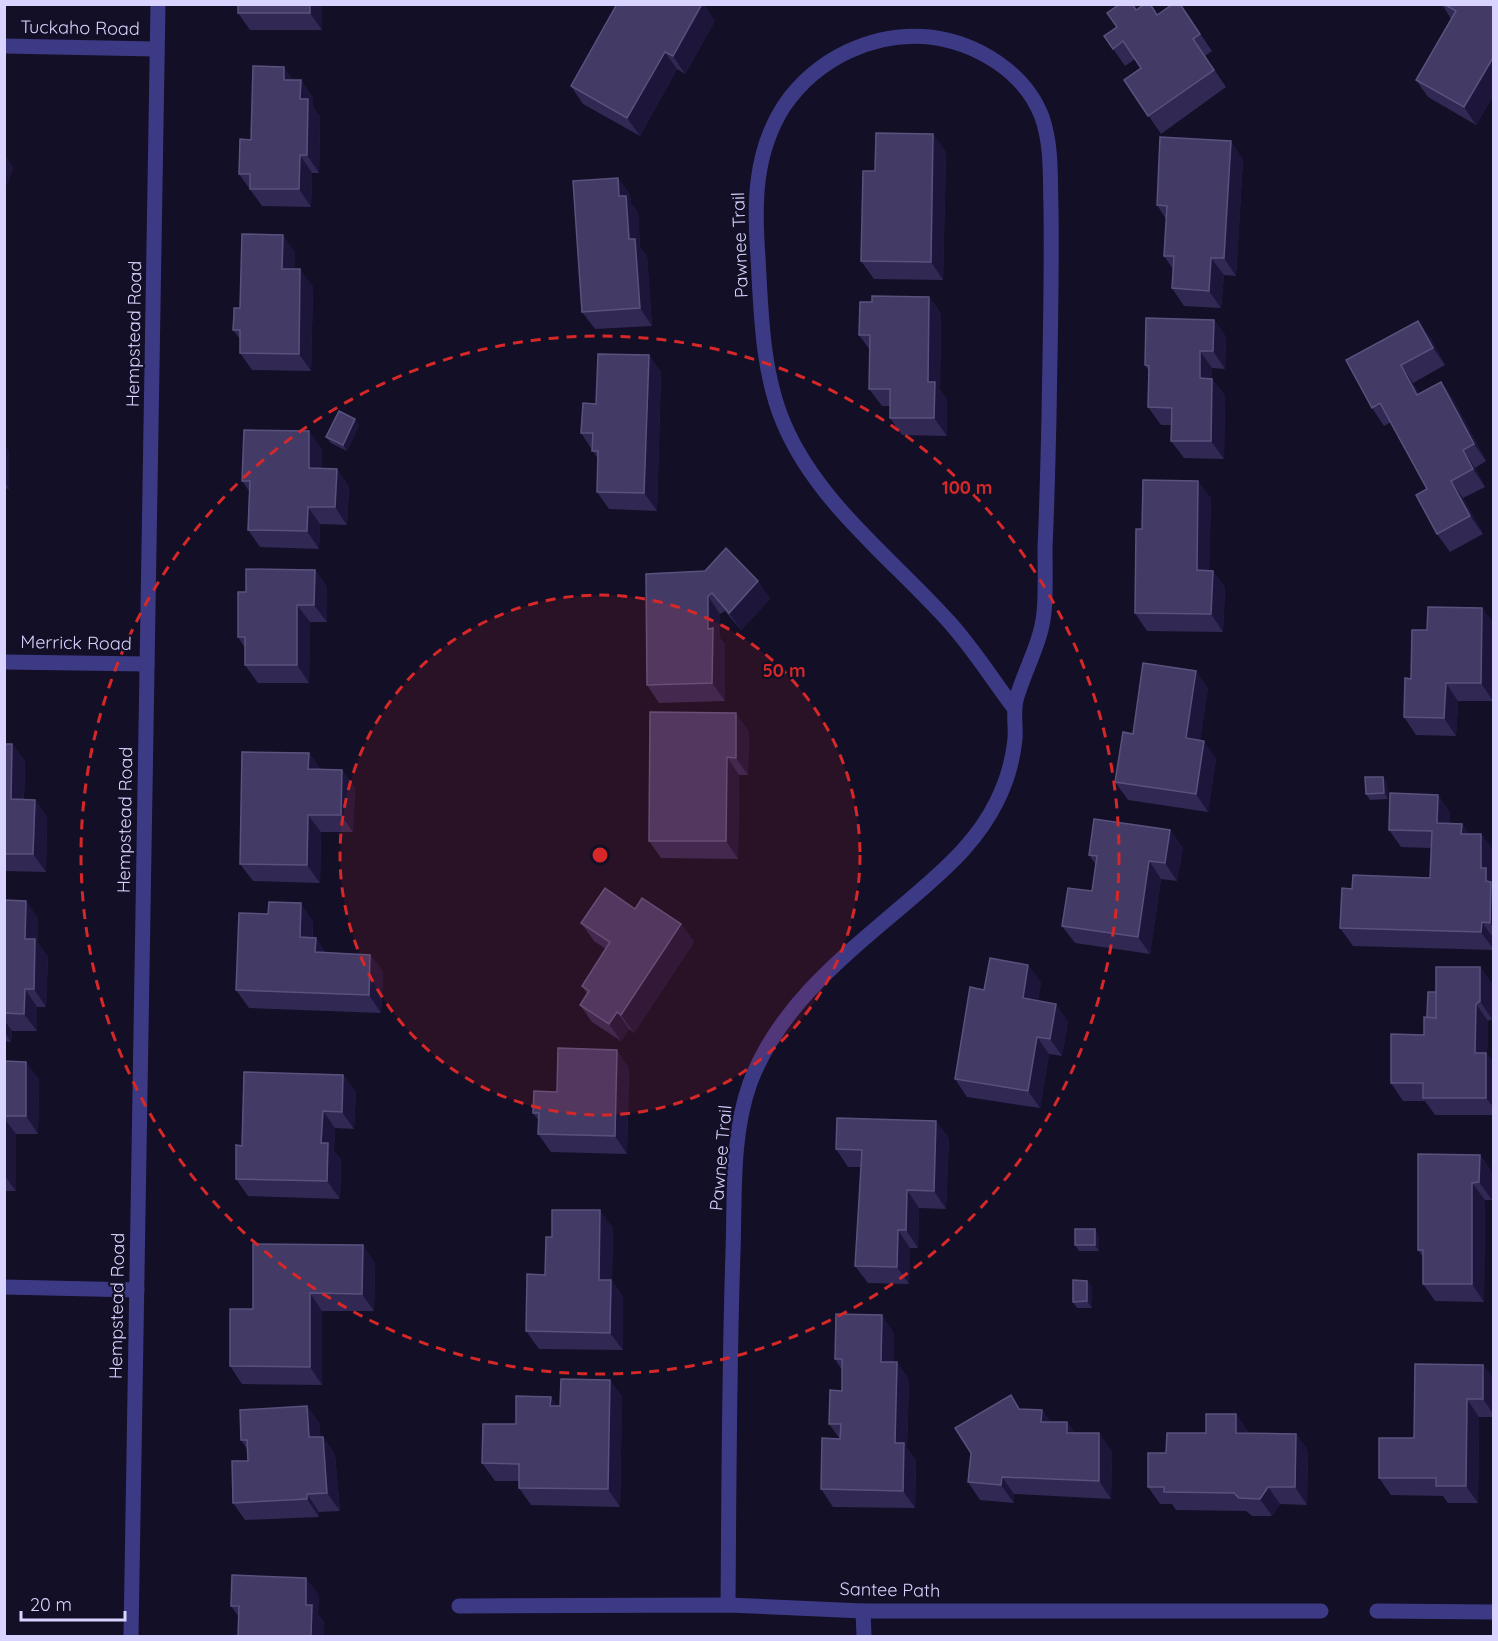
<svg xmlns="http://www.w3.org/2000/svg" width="1498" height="1641" viewBox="0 0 1498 1641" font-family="Quicksand,sans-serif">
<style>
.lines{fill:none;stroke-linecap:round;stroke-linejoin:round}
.street{stroke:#3d3a85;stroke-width:15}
.wall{fill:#312854}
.shaded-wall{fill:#1d163a}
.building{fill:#433a66;stroke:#5a527e;stroke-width:1.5}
.ring{fill:none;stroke:#d62828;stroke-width:3;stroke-dasharray:10 8}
.labels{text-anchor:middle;stroke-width:4.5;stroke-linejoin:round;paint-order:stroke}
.street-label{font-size:18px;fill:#d9d4ff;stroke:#130f26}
.centre{fill:#d62828;stroke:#130f26;stroke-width:3}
.ring-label{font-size:18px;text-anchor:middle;font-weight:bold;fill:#d62828;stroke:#130f26;stroke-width:4.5;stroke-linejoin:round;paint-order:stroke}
</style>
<rect width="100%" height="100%" fill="#130f26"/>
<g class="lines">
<g class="street">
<polyline points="4,46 155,49"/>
<polyline points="4,662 147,664"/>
<polyline points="4,1287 137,1290"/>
<path d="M728 1605C729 1487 729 1369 733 1252 735 1197 731 1136 750 1083 781 1000 856 947 921 890 951 864 979 838 997 801 1006 783 1013 759 1015 739 1016 726 1013 713 1016 700 1024 671 1041 643 1044 613 1046 592 1045 569 1045 548 1047 504 1048 461 1049 417 1050 347 1052 278 1051 208 1050 177 1052 146 1042 117 1025 72 977 43 930 37 873 31 816 59 784 106 754 153 754 204 758 257 761 312 762 373 784 424 818 504 894 560 951 624 974 650 993 680 1014 708"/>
<polyline points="459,1606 728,1605 863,1611 1321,1611"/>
<polyline points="863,1611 864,1636"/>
<polyline points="1377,1611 1494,1612"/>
<polyline points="131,1636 158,4"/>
</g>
</g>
<g class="wall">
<polygon points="322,4 322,30 250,30 238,13"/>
<polygon points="1133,4 1137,10 1157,15 1180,4 1212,51 1205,56 1226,87 1161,134 1124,80 1141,68 1135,59 1125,66 1104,36 1117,27"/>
<polygon points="1442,4 1494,4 1494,94 1476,125 1428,97 1416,80 1451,19"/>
<polygon points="715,21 685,74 677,69 640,136 583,104 571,86"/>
<polygon points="293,80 301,80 313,98 313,107 320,117 319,173 312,173 311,207 262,206 239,174 251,140"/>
<polygon points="946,152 943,280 874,279 861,261 875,171"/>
<polygon points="1243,159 1236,276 1224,275 1221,308 1184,306 1172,288 1173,269 1164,256 1166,219 1157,205"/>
<polygon points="618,178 630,195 631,203 638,213 640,247 647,256 652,326 595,329 582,312"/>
<polygon points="295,252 294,269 313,287 311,371 252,370 240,353 240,339 233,330 240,308"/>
<polygon points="929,297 941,314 940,390 947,399 947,436 902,435 890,418 890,406 882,406 869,389 870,350 859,335 872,302"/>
<polygon points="1214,320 1226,337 1225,369 1212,368 1212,379 1225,396 1224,459 1184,458 1171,441 1172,425 1161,425 1148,407 1149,371 1145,365"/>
<polygon points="1418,321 1431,339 1445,365 1413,383 1419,394 1441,382 1453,399 1486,461 1475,468 1485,487 1463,498 1483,534 1450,552 1437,534 1427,489 1391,422 1384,426 1372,408"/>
<polygon points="649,355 661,373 657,511 609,509 597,492 598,459 581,433 596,404"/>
<polygon points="359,425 347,451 331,443 326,437"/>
<polygon points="4,445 9,452 9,489 4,488"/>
<polygon points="322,449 321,469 337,469 349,487 347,525 320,524 319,549 260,547 248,530 249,491 242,481"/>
<polygon points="1211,498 1209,571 1213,571 1225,588 1223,632 1147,631 1135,613 1142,529"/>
<polygon points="315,570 327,587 327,622 310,622 309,683 258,683 245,665 245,648 238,637"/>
<polygon points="705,571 758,581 770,599 741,630 725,611 720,614 720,638 725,645 725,701 659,703 647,685"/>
<polygon points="1482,608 1494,625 1493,701 1458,701 1456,736 1416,735 1404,717 1411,679 1427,630"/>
<polygon points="1208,688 1200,740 1216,759 1208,812 1128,800 1115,782 1133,734"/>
<polygon points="749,731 748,775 739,775 738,859 661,858 649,841"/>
<polygon points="4,744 12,744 25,761 24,799 35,800 47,817 46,872 4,871"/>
<polygon points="309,753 320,769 342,770 355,788 353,832 321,832 320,883 253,881 240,864"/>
<polygon points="1383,777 1387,783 1388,799 1370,800 1366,794"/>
<polygon points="1438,795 1450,813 1450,824 1462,824 1469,834 1481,834 1494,852 1494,950 1353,946 1340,928 1352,889 1430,878 1431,848 1401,847 1389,830"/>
<polygon points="1170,830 1183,848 1177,881 1161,879 1150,954 1075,943 1062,926 1092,891 1096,865 1089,855"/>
<polygon points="4,900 38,918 38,943 48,957 46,1007 37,1007 37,1031 12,1031 11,1042 4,1041"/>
<polygon points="635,909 681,924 694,942 634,1033 629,1029 621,1041 592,1022 580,1005 587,994 582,986 606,949 594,941 581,923"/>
<polygon points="313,921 313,938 316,938 326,953 370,955 383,972 381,1013 249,1008 236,990"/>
<polygon points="1480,967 1492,984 1492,1019 1488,1021 1487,1054 1494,1063 1494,1115 1435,1115 1425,1101 1403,1101 1391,1083 1424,1035 1427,1017 1436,992"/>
<polygon points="1041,982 1038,1001 1068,1021 1062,1056 1049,1054 1040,1108 967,1097 955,1079 984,990"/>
<polygon points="4,1061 39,1079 38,1134 16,1134 16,1191 4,1191"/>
<polygon points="629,1068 627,1154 551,1152 538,1134 539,1121 533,1113"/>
<polygon points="343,1075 356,1092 354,1129 335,1128 334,1151 341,1160 340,1199 248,1196 236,1179"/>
<polygon points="949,1138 946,1209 919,1208 918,1248 910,1248 909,1284 868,1283 855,1266 861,1167 848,1167 836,1149"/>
<polygon points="1480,1155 1492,1172 1492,1200 1485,1200 1484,1302 1435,1301 1423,1284 1423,1257 1418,1250"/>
<polygon points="613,1228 612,1281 623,1297 623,1350 539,1349 526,1331 545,1275"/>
<polygon points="1099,1235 1099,1251 1079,1251 1075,1245"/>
<polygon points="375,1263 374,1311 322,1311 322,1385 242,1384 230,1366 253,1309"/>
<polygon points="1092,1287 1092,1308 1077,1308 1073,1302"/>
<polygon points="894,1333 894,1362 897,1362 909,1380 907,1448 916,1461 915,1508 833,1507 821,1489 840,1439 829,1424 842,1391 842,1370 835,1359"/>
<polygon points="1483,1365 1494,1379 1494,1417 1479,1417 1478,1503 1448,1503 1443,1496 1391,1495 1379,1478 1414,1438"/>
<polygon points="610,1380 622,1397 620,1507 531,1505 519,1488 519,1481 495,1481 482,1463 516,1424 551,1397 557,1406 560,1406"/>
<polygon points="307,1406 320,1424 320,1437 323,1437 335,1455 340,1511 319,1512 319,1517 245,1520 233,1503 248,1461 247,1449 241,1440"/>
<polygon points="1020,1409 1042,1410 1050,1422 1067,1422 1075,1433 1112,1451 1111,1499 1014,1494 1014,1503 980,1500 968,1482"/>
<polygon points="1236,1414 1248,1432 1248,1433 1296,1434 1308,1451 1307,1505 1280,1504 1272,1516 1252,1516 1246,1511 1176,1510 1172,1504 1160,1504 1148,1487 1166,1453 1206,1433"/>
<polygon points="319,1595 318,1614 324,1622 239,1617 231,1606"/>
</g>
<g class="shaded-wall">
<polygon points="310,4 322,4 322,30 310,13"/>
<polygon points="702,4 704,4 715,21 685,74 673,56"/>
<polygon points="665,52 677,69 640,136 627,118"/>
<polygon points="1494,56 1494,94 1476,125 1464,107"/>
<polygon points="284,67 297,85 284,80"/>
<polygon points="301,80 313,98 313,107 320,117 319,173 307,155 300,99"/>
<polygon points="933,134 946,152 943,280 931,262"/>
<polygon points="1231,141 1243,159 1236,276 1224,258"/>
<polygon points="4,153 14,168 4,191"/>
<polygon points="300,155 312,173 311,207 299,189"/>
<polygon points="618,178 630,195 631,203 638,213 640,247 647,256 652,326 640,308 629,239 619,196"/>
<polygon points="283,235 295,252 294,287 282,269"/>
<polygon points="1211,258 1224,275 1221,308 1209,291"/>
<polygon points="300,269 313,287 311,371 299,354"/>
<polygon points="929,297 941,314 940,390 947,399 947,436 934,418 928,382"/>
<polygon points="1214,320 1226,337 1225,369 1213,351"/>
<polygon points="1418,321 1431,339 1445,365 1433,348"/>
<polygon points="1200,351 1212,368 1212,396 1200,378"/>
<polygon points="649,355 661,373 657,511 644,493"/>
<polygon points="1401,365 1413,383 1429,412 1417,395"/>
<polygon points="1212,379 1225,396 1224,459 1211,441"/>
<polygon points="1441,382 1453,399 1486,461 1474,444"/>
<polygon points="355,419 359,425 347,451 343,445"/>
<polygon points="309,431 322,449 321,486 309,468"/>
<polygon points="4,445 9,452 9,489 4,482"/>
<polygon points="1463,450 1475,468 1485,487 1473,469"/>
<polygon points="337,469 349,487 347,525 335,507"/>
<polygon points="1198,481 1211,498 1209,588 1197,570"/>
<polygon points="1451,481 1463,498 1483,534 1470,516"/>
<polygon points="308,507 320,524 319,549 307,531"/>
<polygon points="315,570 327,587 327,622 314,605"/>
<polygon points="1213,571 1225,588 1223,632 1211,614"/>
<polygon points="758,581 770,599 741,630 729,613"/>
<polygon points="708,596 720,614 720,638 725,645 725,701 712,683 708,629"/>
<polygon points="297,605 310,622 309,683 297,665"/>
<polygon points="1482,608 1494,625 1493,701 1481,683"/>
<polygon points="1196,671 1208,688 1198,756 1186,738"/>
<polygon points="1446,683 1458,701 1456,736 1444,718"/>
<polygon points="736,713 749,731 748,775 736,758"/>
<polygon points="1204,741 1216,759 1208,812 1196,794"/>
<polygon points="12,744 25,761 23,817 11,799"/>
<polygon points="309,753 321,771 308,769"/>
<polygon points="727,757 739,775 738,859 726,841"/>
<polygon points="342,770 355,788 353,832 341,815"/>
<polygon points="1383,777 1387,783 1388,799 1384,793"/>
<polygon points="1438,795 1450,813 1450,841 1437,823"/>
<polygon points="35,800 47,817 46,872 33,854"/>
<polygon points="308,815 321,832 320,883 307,865"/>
<polygon points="1462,824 1475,842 1461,834"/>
<polygon points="1170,830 1183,848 1177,881 1165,863"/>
<polygon points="1481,834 1494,852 1494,928 1490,923 1486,881 1481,868"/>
<polygon points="1149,861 1161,879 1150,954 1138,937"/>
<polygon points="26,901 38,918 38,943 48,957 46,1007 34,989 25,939"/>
<polygon points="301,903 313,921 312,955 300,937"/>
<polygon points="1482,922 1494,939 1494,950 1481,932"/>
<polygon points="681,924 694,942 634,1033 621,1015"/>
<polygon points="316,938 328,955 315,952"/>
<polygon points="370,955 383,972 381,1013 369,995"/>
<polygon points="1028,965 1041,982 1035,1016 1023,998"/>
<polygon points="1480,967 1492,984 1492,1019 1480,1001"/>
<polygon points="25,989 37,1007 37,1031 24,1014"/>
<polygon points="1056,1004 1068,1021 1062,1056 1050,1039"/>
<polygon points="1476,1004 1488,1021 1487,1054 1494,1063 1494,1108 1486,1098 1475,1053"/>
<polygon points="617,1012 629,1029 621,1041 609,1024"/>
<polygon points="4,1020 12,1031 11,1042 4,1032"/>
<polygon points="1037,1037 1049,1054 1040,1108 1028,1091"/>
<polygon points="617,1050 629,1068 627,1154 615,1136"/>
<polygon points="26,1062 39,1079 38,1134 26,1116"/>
<polygon points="343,1075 356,1092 354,1129 342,1112"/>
<polygon points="323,1111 335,1128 334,1151 341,1160 340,1199 327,1181 321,1143"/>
<polygon points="4,1118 16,1134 16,1191 4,1175"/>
<polygon points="936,1121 949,1138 946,1209 934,1191"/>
<polygon points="1480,1155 1492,1172 1492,1200 1479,1182"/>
<polygon points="1472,1183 1485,1200 1484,1302 1472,1284"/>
<polygon points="907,1190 919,1208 918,1248 906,1230"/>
<polygon points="600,1210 613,1228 612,1281 623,1297 623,1350 610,1333 599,1280"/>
<polygon points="1095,1229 1099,1235 1099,1251 1095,1245"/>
<polygon points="898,1230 910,1248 909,1284 897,1267"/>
<polygon points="363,1245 375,1263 374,1311 362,1294"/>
<polygon points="1087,1281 1092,1287 1092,1308 1087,1301"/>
<polygon points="310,1293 322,1311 322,1385 310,1367"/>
<polygon points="882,1315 894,1333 894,1380 881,1362"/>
<polygon points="897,1362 909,1380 907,1448 916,1461 915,1508 903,1491 895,1443"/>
<polygon points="1483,1365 1494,1379 1494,1415 1483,1399"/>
<polygon points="610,1380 622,1397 620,1507 608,1489"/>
<polygon points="551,1397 563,1414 550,1406"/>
<polygon points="1467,1399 1479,1417 1478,1503 1466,1486"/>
<polygon points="307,1406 320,1424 321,1455 309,1437"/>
<polygon points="1042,1410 1054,1428 1041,1422"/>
<polygon points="1236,1414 1248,1432 1248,1451 1236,1433"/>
<polygon points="1067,1422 1080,1440 1067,1433"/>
<polygon points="1099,1433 1112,1451 1111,1499 1099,1481"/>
<polygon points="1296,1434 1308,1451 1307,1505 1295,1487"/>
<polygon points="323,1437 335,1455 340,1511 327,1493"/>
<polygon points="1002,1477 1014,1494 1014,1503 1001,1485"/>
<polygon points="1268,1487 1280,1504 1272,1516 1260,1499"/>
<polygon points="307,1494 319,1512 319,1517 307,1499"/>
<polygon points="306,1578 319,1595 318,1614 324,1622 324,1636 311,1636 306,1605"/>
</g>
<g class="building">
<rect x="238" y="4" width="72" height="9"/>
<polygon points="617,4 702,4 673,56 665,52 627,118 571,86"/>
<polygon points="1120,4 1132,4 1136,10 1145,4 1150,4 1157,15 1173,4 1180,4 1200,34 1193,39 1214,70 1148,116 1124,80 1141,68 1123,41 1113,49 1104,36 1117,27 1107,13"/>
<polygon points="1444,4 1494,4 1494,56 1464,107 1416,80 1456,11"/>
<polygon points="253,66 284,67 284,80 301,80 300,99 308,99 307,155 300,155 299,189 250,189 250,174 239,174 240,139 251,140"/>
<polygon points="876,133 933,134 931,262 861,261 863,171 875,171"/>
<polygon points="1160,137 1231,141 1224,258 1211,258 1209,291 1172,288 1174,256 1164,256 1167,206 1157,205"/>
<polygon points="618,178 619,196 626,196 629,239 635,239 640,308 582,312 573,181"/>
<polygon points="242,234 283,235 282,269 300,269 299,354 240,353 240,330 233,330 234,314 234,308 240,308"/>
<polygon points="872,296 929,297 928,382 935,382 934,418 890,418 890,389 869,389 870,335 859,335 860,302 872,302"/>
<polygon points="1146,318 1214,320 1213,351 1200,351 1200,378 1212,379 1211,441 1171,441 1172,408 1148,407 1149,366 1145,365"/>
<polygon points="1418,321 1433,348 1401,365 1417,395 1441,382 1474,444 1463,450 1473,469 1451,481 1470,516 1437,534 1416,495 1427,489 1380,403 1372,408 1346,360"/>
<polygon points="598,354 649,355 644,493 597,492 598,451 592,451 593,433 581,433 583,403 596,404"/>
<polygon points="339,411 355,419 343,445 326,437"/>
<polygon points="244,430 309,431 309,468 337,469 335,507 308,507 307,531 248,530 250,481 242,481"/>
<polygon points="1143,480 1198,481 1197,570 1213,571 1211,614 1135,613 1136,529 1142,529"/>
<polygon points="726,548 758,581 729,613 712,593 708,596 708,629 713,628 712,683 647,685 646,574 705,571"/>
<polygon points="246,569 315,570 314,605 297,605 297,665 245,665 245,637 238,637 238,592 246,592"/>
<polygon points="1428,607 1482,608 1481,683 1446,683 1444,718 1404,717 1405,678 1411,679 1412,630 1427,630"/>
<polygon points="1143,663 1196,671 1186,738 1204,741 1196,794 1115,782 1123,732 1133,734"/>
<polygon points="650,712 736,713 736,758 727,757 726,841 649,841"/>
<polygon points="4,744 12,744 11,799 35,800 33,854 4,854"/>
<polygon points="242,752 309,753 308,769 342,770 341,815 308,815 307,865 240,864"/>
<polygon points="1365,777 1383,777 1384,793 1366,794"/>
<polygon points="1390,793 1438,795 1437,823 1462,824 1461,834 1481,834 1481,868 1486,868 1486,881 1491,882 1490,923 1482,922 1481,932 1340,928 1342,888 1352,889 1353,875 1430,878 1432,831 1389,830"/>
<polygon points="1094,819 1170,830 1165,863 1149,861 1138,937 1062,926 1068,888 1092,891 1097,856 1089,855"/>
<polygon points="605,888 635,909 642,898 681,924 621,1015 617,1012 609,1024 580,1005 589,991 582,986 610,942 581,923"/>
<polygon points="4,900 26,901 25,939 35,939 34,989 25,989 24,1014 4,1013"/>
<polygon points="269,902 301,903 300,937 316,938 315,952 370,955 369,995 236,990 239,913 268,914"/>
<polygon points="990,958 1028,965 1023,998 1056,1004 1050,1039 1037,1037 1028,1091 955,1079 970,987 984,990"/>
<polygon points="1436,967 1480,967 1480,1001 1476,1004 1475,1053 1486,1053 1486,1098 1423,1098 1423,1083 1391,1083 1391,1034 1424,1035 1424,1017 1436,1018"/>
<polygon points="1428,992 1436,992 1436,1018 1427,1017"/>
<polygon points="558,1048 617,1050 615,1136 538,1134 539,1113 533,1113 534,1091 557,1092"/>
<polygon points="4,1061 26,1062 26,1116 4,1116"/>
<polygon points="244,1072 343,1075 342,1112 323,1111 321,1143 328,1143 327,1181 236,1179 236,1145 242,1146"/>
<polygon points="837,1118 936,1121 934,1191 907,1190 906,1230 898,1230 897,1267 855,1266 862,1150 836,1149"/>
<polygon points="1418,1154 1480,1155 1479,1182 1472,1183 1472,1284 1423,1284 1423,1250 1418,1250"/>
<polygon points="552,1210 600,1210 599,1280 611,1280 610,1333 526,1331 527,1274 545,1275 546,1237 552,1237"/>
<rect x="1075" y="1229" width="20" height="16"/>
<polygon points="253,1244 363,1245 362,1294 310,1293 310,1367 230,1366 230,1309 253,1309"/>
<polygon points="1073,1280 1087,1281 1087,1301 1073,1302"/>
<polygon points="836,1314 882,1315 881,1362 897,1362 895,1443 904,1443 903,1491 821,1489 822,1438 840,1439 841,1424 829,1424 830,1390 842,1391 842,1359 835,1359"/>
<polygon points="1415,1364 1483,1365 1483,1399 1467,1399 1466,1486 1436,1486 1436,1478 1379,1478 1379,1438 1414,1438"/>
<polygon points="561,1379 610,1380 608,1489 519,1488 519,1464 482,1463 483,1424 516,1424 516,1396 551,1397 550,1406 560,1406"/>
<polygon points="1011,1395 1019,1409 1042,1410 1041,1422 1067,1422 1067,1433 1099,1433 1099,1481 1002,1477 1001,1485 968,1482 971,1453 955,1428"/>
<polygon points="307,1406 309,1437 323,1437 327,1493 307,1494 307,1499 233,1503 232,1461 248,1461 247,1440 241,1440 240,1410"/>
<polygon points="1206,1414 1236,1414 1236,1433 1296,1434 1295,1487 1268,1487 1260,1499 1239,1498 1234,1493 1164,1492 1164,1487 1148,1487 1148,1453 1166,1453 1167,1433 1206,1433"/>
<polygon points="232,1575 306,1578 306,1605 312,1605 311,1636 238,1636 239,1606 231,1606"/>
</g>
<circle cx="600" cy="855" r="260" fill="#d62828" fill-opacity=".12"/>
<g class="ring">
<circle cx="600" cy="855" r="260"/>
<circle cx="600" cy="855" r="519"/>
</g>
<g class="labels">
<g class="street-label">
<text transform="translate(80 28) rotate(1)" y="6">Tuckaho Road</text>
<text transform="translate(740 245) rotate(-92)" y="6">Pawnee Trail</text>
<text transform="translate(134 334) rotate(-89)" y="6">Hempstead Road</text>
<text transform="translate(76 643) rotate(1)" y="6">Merrick Road</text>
<text transform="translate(125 820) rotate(-89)" y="6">Hempstead Road</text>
<text transform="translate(721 1158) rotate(-85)" y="6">Pawnee Trail</text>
<text transform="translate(117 1306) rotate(-89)" y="6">Hempstead Road</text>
<text transform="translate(890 1590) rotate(1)" y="6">Santee Path</text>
</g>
</g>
<circle cx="600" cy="855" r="9" class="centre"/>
<g class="ring-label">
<text x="967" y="494">100 m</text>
<text x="784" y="677">50 m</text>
</g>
<rect width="1498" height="1641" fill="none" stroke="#d9d4ff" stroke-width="12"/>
<path d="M21 1611v9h104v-9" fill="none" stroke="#d9d4ff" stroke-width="3"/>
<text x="30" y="1611" font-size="18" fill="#d9d4ff" stroke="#130f26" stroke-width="4.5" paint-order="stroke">20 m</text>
</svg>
